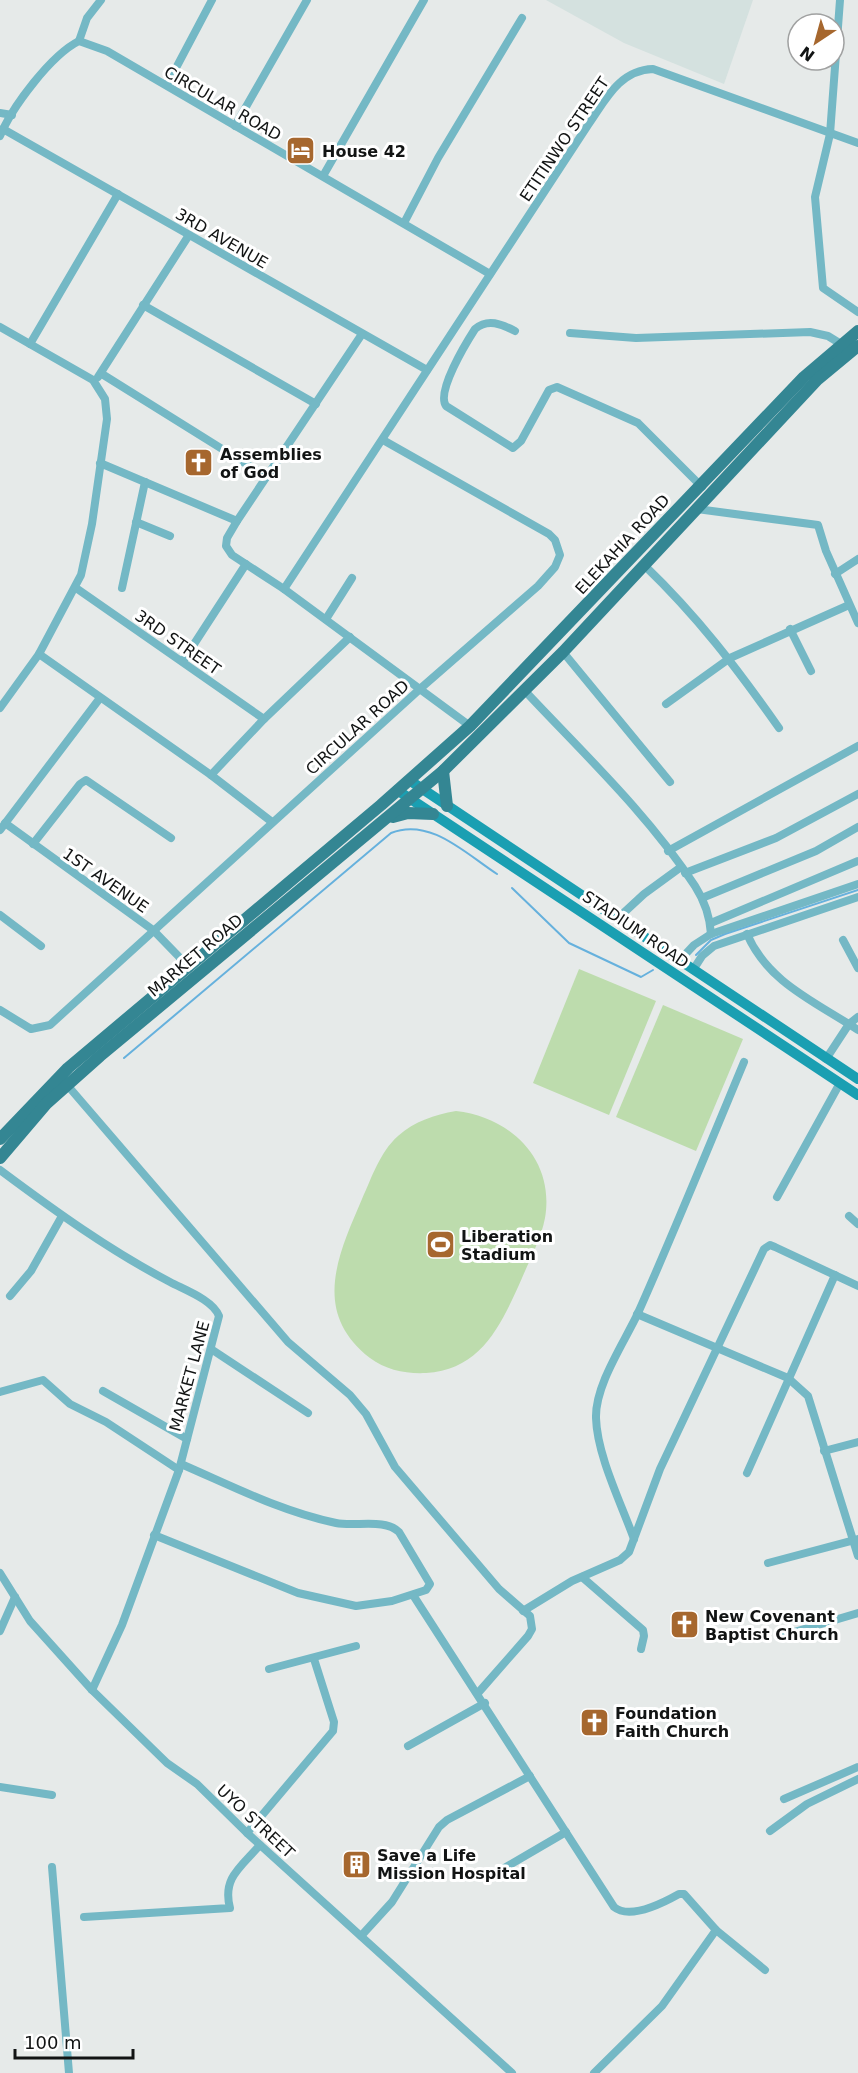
<svg xmlns="http://www.w3.org/2000/svg" width="858" height="2073" viewBox="0 0 858 2073" font-family="'DejaVu Sans',sans-serif">
<style>
.built{fill:#d4e1df}
.green{fill:#bddcad}
.lines{fill:none;stroke-linecap:round;stroke-linejoin:round}
.stream{stroke:#66b1dd;stroke-width:2}
.minor{stroke:#74b8c5;stroke-width:8}
.secondary{stroke:#1a9fb2;stroke-width:10}
.primary{stroke:#348693;stroke-width:12}
.labels{text-anchor:middle;stroke-width:6;stroke-linejoin:round;paint-order:stroke}
.street-label{font-size:16px;fill:#121414;stroke:#fff}
.poi-label{font-size:16px;font-weight:bold;fill:#121414;stroke:#fff;text-anchor:start}
</style>
<rect width="100%" height="100%" fill="#e6eae9"/>
<polygon class="built" points="546,0 753,0 724,84 624,43"/>
<g class="green">
<polygon points="579,969 656,1001 609,1115 533,1083"/>
<polygon points="663,1005 743,1039 696,1151 616,1117"/>
<path d="M456 1111C511 1117 555 1160 545 1218 541 1239 530 1259 522 1278 502 1323 482 1370 426 1373 406 1374 386 1370 370 1358 311 1312 338 1255 362 1199 372 1177 380 1152 398 1136 415 1121 434 1115 456 1111Z"/>
</g>
<g class="lines">
<g class="stream">
<polyline points="512,888 569,943 641,977 653,970"/>
<polyline points="696,955 711,940 725,934 858,890"/>
<path d="M124 1058 391 833C430 817 466 854 497 874"/>
</g>
<g class="minor">
<polyline points="840,0 830,134 815,197 823,288 858,312"/>
<polyline points="79,41 87,18 101,0"/>
<polyline points="167,85 212,0"/>
<polyline points="0,113 12,115"/>
<polyline points="235,126 307,0"/>
<polyline points="3,129 427,370"/>
<path d="M0 136C12 107 51 55 79 41L107 51 490 274"/>
<polyline points="323,176 424,0"/>
<polyline points="404,223 438,158 522,18"/>
<polyline points="143,305 316,404"/>
<polyline points="0,327 93,380 105,399 107,419 92,524 81,575 39,654 0,708"/>
<path d="M515 331C501 324 488 318 475 329 466 343 436 392 446 406L513 448 521 441 549 390 557 387 638 423 702 487"/>
<polyline points="570,333 636,338 810,332 828,336 841,344"/>
<polyline points="362,334 237,521 227,538 226,546 232,555 284,589 470,726"/>
<polyline points="30,344 118,194"/>
<polyline points="102,374 267,477"/>
<polyline points="98,377 189,235"/>
<polyline points="100,463 237,521"/>
<polyline points="697,509 818,525 826,551 858,623"/>
<polyline points="136,522 170,536"/>
<path d="M644 565C698 617 736 667 779 728"/>
<polyline points="835,574 858,559"/>
<polyline points="76,588 264,719"/>
<polyline points="122,588 145,482"/>
<path d="M284 589 588 125C605 101 619 70 653 69L858 143"/>
<polyline points="326,619 352,578"/>
<polyline points="790,629 811,671"/>
<polyline points="563,652 670,782"/>
<polyline points="39,654 211,775 272,822"/>
<polyline points="183,661 246,564"/>
<path d="M525 691C583 753 648 814 695 886 704 900 710 917 711 934"/>
<polyline points="666,704 730,658 849,605"/>
<polyline points="211,775 264,719 350,637"/>
<polyline points="5,823 153,930 187,965"/>
<polyline points="0,830 100,698"/>
<polyline points="33,844 80,784 86,780 171,838"/>
<polyline points="668,851 858,746"/>
<polyline points="685,873 776,838 858,794"/>
<polyline points="702,898 816,851 858,827"/>
<polyline points="0,915 41,946"/>
<polyline points="617,919 644,894 681,867"/>
<polyline points="711,923 858,861"/>
<path d="M747 934C768 983 816 1002 858 1030"/>
<polyline points="843,940 858,968"/>
<polyline points="679,961 694,945 711,934 858,884"/>
<polyline points="693,970 702,956 714,946 858,897"/>
<polyline points="0,1010 31,1029 50,1025 421,688 538,586 555,567 560,555 555,540 549,534 383,440"/>
<polyline points="826,1059 849,1024 858,1017"/>
<polyline points="67,1081 68,1086 288,1342 350,1395 366,1414 395,1467 499,1589 530,1616 532,1629 528,1636 478,1693"/>
<path d="M0 1170C55 1211 109 1250 170 1282 185 1290 213 1300 219 1316L179 1470 122 1625 92 1690"/>
<polyline points="777,1197 840,1083"/>
<polyline points="849,1216 858,1224"/>
<polyline points="10,1296 31,1271 62,1216"/>
<polyline points="637,1314 788,1378 808,1396 858,1556"/>
<polyline points="211,1349 308,1413"/>
<polyline points="103,1391 187,1439"/>
<polyline points="0,1392 43,1380 70,1404 106,1422 179,1470"/>
<polyline points="824,1451 858,1442"/>
<polyline points="747,1473 835,1275"/>
<path d="M154 1535 298 1593 356 1606 392 1601 426 1590 430 1584 399 1532C385 1518 355 1527 336 1523 282 1512 232 1486 181 1464"/>
<path d="M634 1539C621 1503 597 1455 596 1418 595 1385 624 1343 638 1313 675 1230 709 1146 744 1062"/>
<polyline points="768,1563 858,1539"/>
<polyline points="0,1573 30,1621 92,1690 167,1763 197,1784 247,1833 512,2073"/>
<polyline points="582,1577 643,1630 644,1636 641,1649"/>
<path d="M413 1595 614 1907C630 1920 663 1903 679 1894H684L716 1930 765 1970"/>
<polyline points="523,1611 572,1581 620,1560 629,1552 660,1469 764,1249 770,1245 775,1247 858,1286"/>
<polyline points="0,1631 15,1597"/>
<polyline points="784,1635 858,1613"/>
<polyline points="269,1669 356,1646"/>
<polyline points="408,1746 485,1703"/>
<polyline points="0,1787 52,1795"/>
<polyline points="784,1799 858,1767"/>
<polyline points="770,1831 807,1804 858,1779"/>
<polyline points="247,1833 333,1731 334,1722 314,1659"/>
<polyline points="52,1867 69,2073"/>
<polyline points="501,1870 566,1832"/>
<path d="M84 1917 230 1908C222 1878 241 1867 260 1845"/>
<polyline points="361,1936 392,1902 439,1827 447,1820 530,1776"/>
<polyline points="594,2073 662,2006 716,1930"/>
</g>
<g class="secondary">
<polyline points="409,780 858,1079"/>
<polyline points="397,790 858,1095"/>
</g>
<g class="primary">
<polyline points="443,771 447,806"/>
<polyline points="393,817 408,813 433,814"/>
<polyline points="0,1139 68,1068 381,805 470,726 804,377 858,331"/>
<polyline points="0,1158 46,1104 100,1056 443,771 563,652 818,379 858,346"/>
</g>
</g>
<defs>
<symbol id="hotel-square" viewBox="-11 -11 22 22"><rect x="-9" y="-9" width="18" height="18" rx="4" fill="#a6672e" stroke="#fff"/><path d="M-6-4.5h1.5V1H6V5H4.5V3h-9V5H-6ZM-4 0a1.8 1.8 0 1 1 3.6 0ZM.5 0V-2.5h3Q6-2.5 6 0Z" fill="#fff"/></symbol>
<symbol id="church-square" viewBox="-11 -11 22 22"><rect x="-9" y="-9" width="18" height="18" rx="4" fill="#a6672e" stroke="#fff"/><path d="M-1.2-6h2.4v3.5h3.3v2.4h-3.3V6h-2.4V-.1h-3.3v-2.4h3.3Z" fill="#fff"/></symbol>
<symbol id="stadium-square" viewBox="-11 -11 22 22"><rect x="-9" y="-9" width="18" height="18" rx="4" fill="#a6672e" stroke="#fff"/><path d="M0-5a6.5 5 0 1 0 0 10a6.5 5 0 1 0 0-10ZM-3.5-1.8h7v3.6h-7Z" fill="#fff"/></symbol>
<symbol id="building-square" viewBox="-11 -11 22 22"><rect x="-9" y="-9" width="18" height="18" rx="4" fill="#a6672e" stroke="#fff"/><path d="M-4-6H4V6H1V3H-1V6H-4ZM-2.5-4.3h1.7v1.8h-1.7ZM.8-4.3h1.7v1.8H.8ZM-2.5-1h1.7V.8h-1.7ZM.8-1h1.7V.8H.8Z" fill="#fff"/></symbol>
</defs>
<g fill-rule="evenodd">
<use href="#hotel-square" x="284" y="134" width="33" height="33"/>
<use href="#church-square" x="182" y="446" width="33" height="33"/>
<use href="#stadium-square" x="424" y="1228" width="33" height="33"/>
<use href="#church-square" x="668" y="1608" width="33" height="33"/>
<use href="#church-square" x="578" y="1706" width="33" height="33"/>
<use href="#building-square" x="340" y="1848" width="33" height="33"/>
</g>
<g class="labels">
<g class="street-label">
<text transform="translate(223 103) rotate(30)" y="6">CIRCULAR ROAD</text>
<text transform="translate(564 139) rotate(-56)" y="6">ETITINWO STREET</text>
<text transform="translate(222 238) rotate(30)" y="6">3RD AVENUE</text>
<text transform="translate(622 544) rotate(-47)" y="6">ELEKAHIA ROAD</text>
<text transform="translate(178 642) rotate(35)" y="6">3RD STREET</text>
<text transform="translate(357 727) rotate(-42)" y="6">CIRCULAR ROAD</text>
<text transform="translate(106 880) rotate(35)" y="6">1ST AVENUE</text>
<text transform="translate(636 929) rotate(34)" y="6">STADIUM ROAD</text>
<text transform="translate(195 955) rotate(-40)" y="6">MARKET ROAD</text>
<text transform="translate(189 1376) rotate(-75)" y="6">MARKET LANE</text>
<text transform="translate(256 1821) rotate(43)" y="6">UYO STREET</text>
</g>
<g class="poi-label">
<text x="322" y="157">House 42</text>
<text x="220" y="460">Assemblies<tspan x="220" dy="18">of God</tspan></text>
<text x="461" y="1242">Liberation<tspan x="461" dy="18">Stadium</tspan></text>
<text x="705" y="1622">New Covenant<tspan x="705" dy="18">Baptist Church</tspan></text>
<text x="615" y="1719">Foundation<tspan x="615" dy="18">Faith Church</tspan></text>
<text x="377" y="1861">Save a Life<tspan x="377" dy="18">Mission Hospital</tspan></text>
</g>
</g>
<g transform="translate(816 42) rotate(216)"><circle r="28" fill="#ffffff" stroke="#a0a1a1" stroke-width="1.5"/>
<path d="M0-4.5L10 22L0 15L-10 22Z" fill="#a6672e"/>
<text y="-9" font-size="16" font-weight="bold" text-anchor="middle" fill="#121414">N</text>
</g>
<path d="M15 2049v9h118v-9" fill="none" stroke="#121414" stroke-width="3"/>
<text x="24" y="2049" font-size="18" fill="#121414" stroke="#ffffff" stroke-width="4.5" paint-order="stroke">100 m</text>
</svg>
